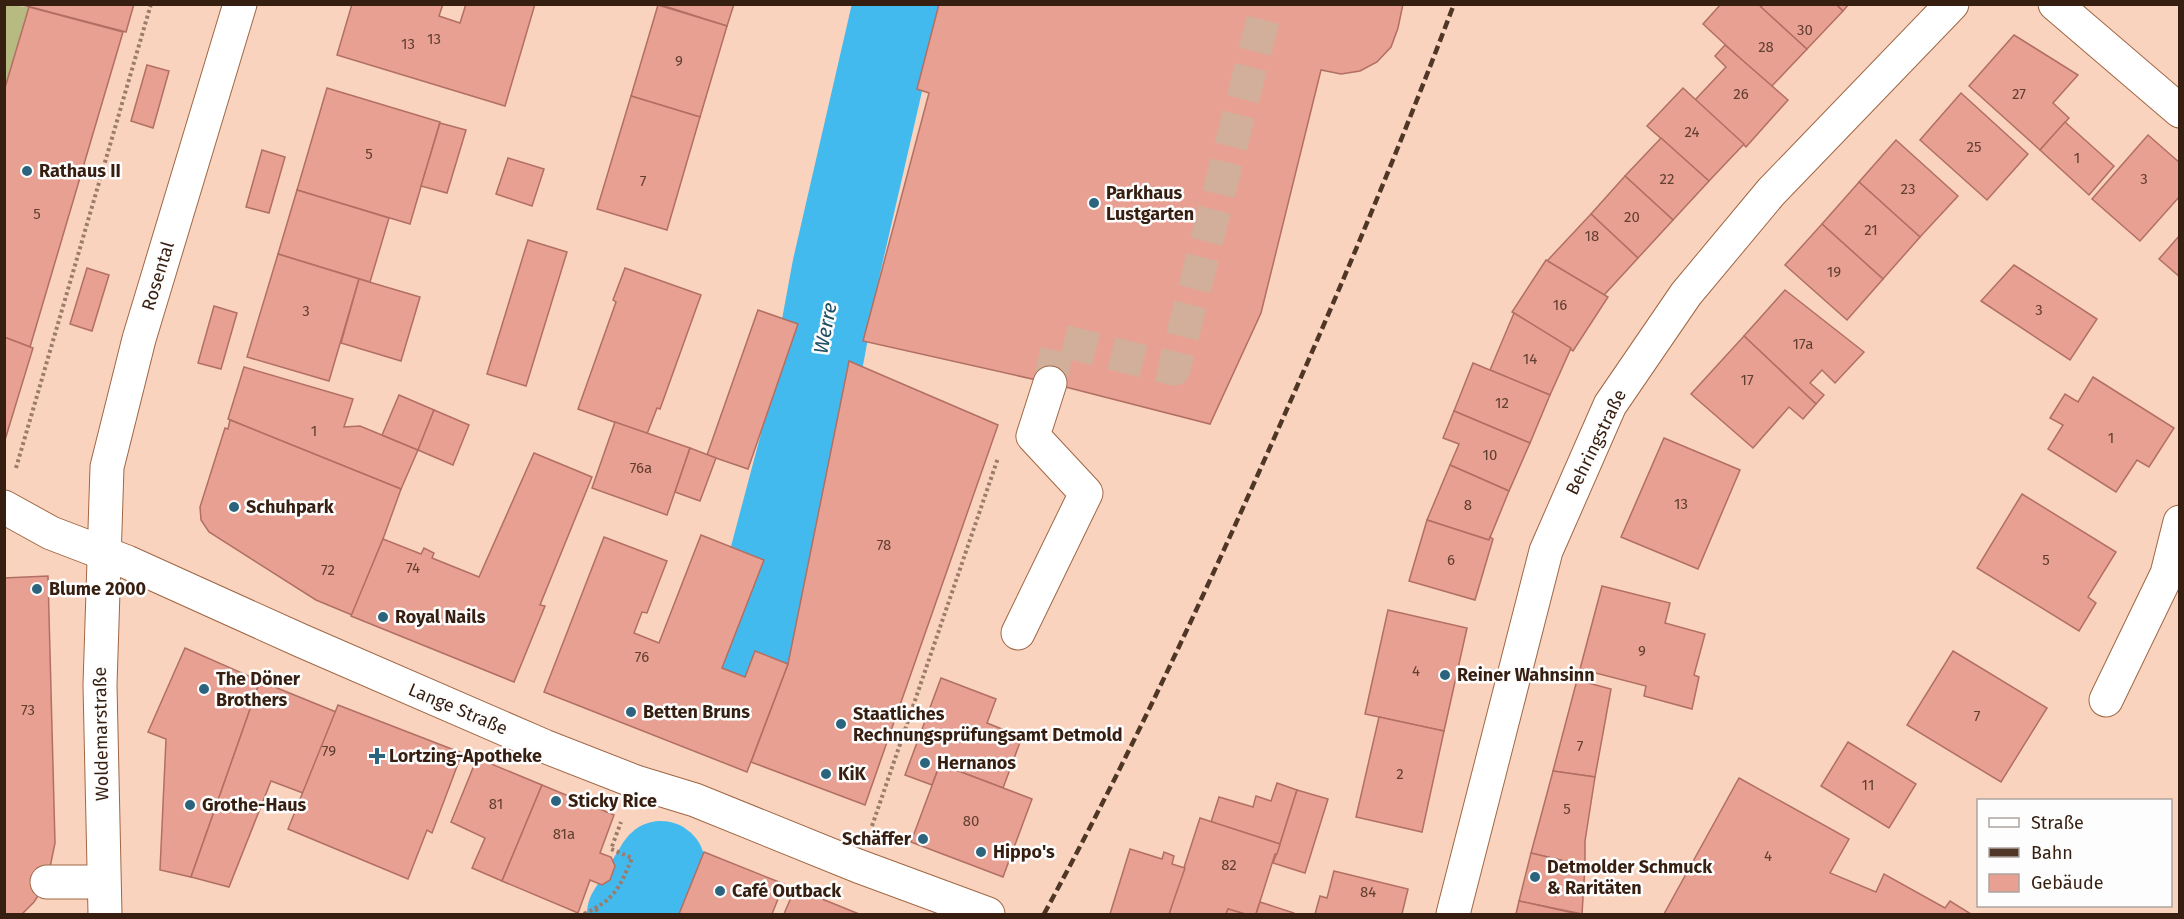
<svg xmlns="http://www.w3.org/2000/svg" width="2184" height="919" viewBox="0 0 2184 919" font-family="'Fira Sans',sans-serif">
<style>
.green{fill:#b7bb81}
.lines{fill:none;stroke-linecap:round;stroke-linejoin:round}
.river{stroke:#43baee;stroke-width:88}
.building{fill:#e7a092;stroke:#b26f63;stroke-width:1.5}
.minor-tunnel{stroke:#d2af9a;stroke-width:33;stroke-dasharray:33 16;stroke-linecap:butt}
.minor-casing{stroke:#a06745;stroke-width:35}
.path{stroke:#9b7c6a;stroke-width:4;stroke-dasharray:3 3;stroke-linecap:butt}
.minor{stroke:#fff;stroke-width:33}
.rail{stroke:#503627;stroke-width:4.5;stroke-dasharray:9 4.5;stroke-linecap:butt}
.poi-dot{fill:#2c647e;stroke:#fdfdfd;stroke-width:2}
.labels{text-anchor:middle;stroke-width:5;stroke-linejoin:round;paint-order:stroke}
.number-label{font-size:15px;fill:#623e30}
.poi-label{font-size:18px;font-weight:bold;fill:#361e10;stroke:#fdfdfd;text-anchor:start}
.street-label{font-size:18px;fill:#361e10;stroke:#fdfdfd}
.water-label{font-size:20px;font-style:italic;fill:#1f4f65;stroke:#fdfdfd}
</style>
<rect width="100%" height="100%" fill="#f9d3bd"/>
<polygon class="green" points="5,5 29,7 5,91"/>
<g class="lines">
<g class="river">
<polyline points="749,650 804,443 836,269 897,4"/>
<polyline points="631,914 661,865"/>
</g>
</g>
<g class="building">
<polygon points="19,4 134,4 126,32"/>
<polygon points="352,4 443,4 439,16 460,23 466,4 535,4 505,106 337,55"/>
<polygon points="658,4 734,4 727,26"/>
<polygon points="939,4 1403,4 1398,28 1391,47 1377,62 1360,71 1341,74 1321,70 1261,313 1210,424 1050,383 863,341 929,93 917,89"/>
<polygon points="1721,4 1758,4 1807,49 1771,87 1703,24"/>
<polygon points="1763,4 1836,4 1843,11 1807,49 1761,7"/>
<polygon points="1836,4 1849,4 1843,11"/>
<polygon points="658,5 727,26 700,117 631,96"/>
<polygon points="29,7 123,32 30,347 4,337 4,91"/>
<polygon points="2014,35 2078,75 2053,103 2069,118 2040,150 1969,86"/>
<polygon points="1725,45 1788,100 1746,147 1695,100 1726,67 1715,56"/>
<polygon points="147,65 169,71 153,128 131,121"/>
<polygon points="327,88 440,122 410,224 297,190"/>
<polygon points="1683,88 1744,144 1709,181 1647,126"/>
<polygon points="1961,93 2028,154 1987,200 1920,140"/>
<polygon points="631,96 700,117 667,230 597,209"/>
<polygon points="2065,122 2114,166 2089,195 2040,150"/>
<polygon points="440,123 466,130 447,193 421,186"/>
<polygon points="2148,135 2180,163 2180,196 2140,241 2092,199"/>
<polygon points="1661,138 1709,181 1673,220 1625,176"/>
<polygon points="1896,140 1958,196 1920,237 1859,182"/>
<polygon points="262,150 285,157 269,213 246,207"/>
<polygon points="508,158 544,169 532,206 496,194"/>
<polygon points="1625,176 1673,220 1638,258 1591,214"/>
<polygon points="1859,182 1920,237 1883,279 1822,224"/>
<polygon points="297,190 389,218 370,282 278,254"/>
<polygon points="1591,214 1638,258 1604,295 1547,261"/>
<polygon points="1822,224 1883,279 1847,320 1785,265"/>
<polygon points="2180,235 2180,277 2159,259"/>
<polygon points="528,240 567,252 526,386 487,374"/>
<polygon points="278,254 359,279 329,381 247,357"/>
<polygon points="1546,260 1608,297 1573,351 1512,312"/>
<polygon points="2014,265 2097,319 2070,360 1981,301"/>
<polygon points="87,268 109,275 92,331 70,324"/>
<polygon points="625,268 701,295 660,409 657,408 647,434 578,409 616,302 613,300"/>
<polygon points="359,279 420,297 401,361 341,343"/>
<polygon points="1785,290 1864,352 1835,383 1822,370 1810,383 1824,395 1816,404 1744,336"/>
<polygon points="214,306 237,313 221,369 198,363"/>
<polygon points="758,310 798,324 748,469 707,455"/>
<polygon points="1514,313 1571,348 1550,395 1490,370"/>
<polygon points="1744,336 1816,404 1803,419 1789,407 1753,448 1691,394"/>
<polygon points="4,337 33,348 5,440 4,440"/>
<polygon points="849,361 998,425 865,805 751,762 788,664"/>
<polygon points="1473,363 1550,395 1530,443 1454,411"/>
<polygon points="244,367 353,399 344,427 360,426 418,450 401,489 228,419"/>
<polygon points="2093,377 2174,428 2149,467 2137,460 2116,492 2048,449 2063,425 2050,418 2065,394 2078,402"/>
<polygon points="399,395 434,410 418,450 382,435"/>
<polygon points="434,410 469,425 453,465 418,450"/>
<polygon points="1454,411 1530,443 1509,491 1450,465 1459,444 1443,438"/>
<polygon points="230,420 401,489 383,539 352,615 316,600 209,532 201,520 200,507 225,428 228,429"/>
<polygon points="615,422 690,448 667,515 592,488"/>
<polygon points="1664,438 1740,470 1698,569 1621,537"/>
<polygon points="690,448 716,458 700,501 675,492"/>
<polygon points="534,453 592,477 540,605 545,606 514,682 351,616 383,539 421,554 424,548 434,553 432,558 479,577"/>
<polygon points="1450,465 1509,491 1489,540 1427,520"/>
<polygon points="2022,494 2116,552 2088,597 2096,603 2079,631 1977,568"/>
<polygon points="1427,520 1489,540 1490,537 1493,539 1475,600 1409,581"/>
<polygon points="701,535 764,560 722,668 745,677 755,651 788,664 747,772 544,692 604,537 667,561 647,613 642,612 634,633 659,643"/>
<polygon points="48,576 55,843 47,882 34,902 22,914 4,914 4,578"/>
<polygon points="1602,586 1670,603 1665,623 1705,634 1694,675 1699,677 1692,709 1644,696 1646,686 1580,669"/>
<polygon points="1388,610 1467,628 1444,731 1365,714"/>
<polygon points="185,648 260,681 191,877 160,870 166,739 148,732"/>
<polygon points="1953,651 2047,708 2001,782 1907,725"/>
<polygon points="941,678 996,699 987,723 1022,737 1003,788 940,764 932,785 905,775"/>
<polygon points="1577,680 1611,689 1595,777 1553,771"/>
<polygon points="260,681 336,712 303,793 271,781 229,887 191,877"/>
<polygon points="338,705 462,753 432,833 427,830 408,879 288,829"/>
<polygon points="1379,717 1444,731 1422,832 1356,817"/>
<polygon points="1848,742 1916,784 1889,828 1821,786"/>
<polygon points="477,758 542,785 502,881 472,868 485,838 451,822"/>
<polygon points="940,764 1032,799 1003,877 911,842"/>
<polygon points="1553,771 1595,777 1585,841 1585,866 1531,853"/>
<polygon points="1739,778 1849,839 1830,873 1876,892 1884,874 1945,908 1950,901 1971,914 1664,914"/>
<polygon points="1277,783 1297,790 1280,844 1211,822 1219,797 1253,807 1256,796 1271,801"/>
<polygon points="542,785 614,815 600,853 611,857 615,866 610,880 602,885 590,880 578,913 502,881"/>
<polygon points="1297,790 1328,799 1305,873 1273,863 1280,844"/>
<polygon points="1200,818 1280,844 1277,854 1275,854 1256,914 1245,914 1228,909 1226,914 1169,914"/>
<polygon points="1130,849 1162,859 1164,852 1174,856 1172,864 1185,868 1169,914 1110,914"/>
<polygon points="704,852 784,884 772,914 679,914"/>
<polygon points="1531,853 1585,866 1582,914 1519,901"/>
<polygon points="1334,871 1408,889 1402,914 1315,914 1320,896 1327,898"/>
<polygon points="795,888 859,914 784,914"/>
<polygon points="1519,901 1578,914 1516,914"/>
<polygon points="1260,902 1294,913 1294,914 1256,914"/>
<polygon points="1228,909 1245,914 1226,914"/>
</g>
<g class="lines">
<polyline class="minor-tunnel" points="1050,383 1059,340 1174,369 1267,4"/>
<defs>
<g id="minor">
<polyline points="2055,4 2180,111"/>
<polyline points="4,507 51,533 127,562 302,641 544,746 636,782 695,800 858,866 988,914"/>
<polyline points="1018,633 1086,493 1033,436 1050,383"/>
<polyline points="2106,700 2167,574 2180,522"/>
<polyline points="47,882 103,882"/>
<polyline points="105,914 100,685 107,467 139,339 240,4"/>
<polyline points="1453,914 1546,551 1610,405 1686,294 1771,192 1952,4"/>
</g>
</defs>
<use href="#minor" class="minor-casing"/>
<g class="path">
<polyline points="16,468 151,4"/>
<polyline points="872,826 998,458"/>
<polyline points="596,909 599,914"/>
<path d="M584 914C615 899 619 889 632 858L611 849 621 822"/>
</g>
<use href="#minor" class="minor"/>
<path class="rail" d="M1044 914C1122 771 1192 622 1259 472 1328 318 1394 163 1454 4"/>
</g>
<g class="poi-dot">
<circle cx="27" cy="171" r="6"/>
<circle cx="1094" cy="203" r="6"/>
<circle cx="234" cy="507" r="6"/>
<circle cx="37" cy="589" r="6"/>
<circle cx="383" cy="617" r="6"/>
<circle cx="1445" cy="675" r="6"/>
<circle cx="204" cy="689" r="6"/>
<circle cx="631" cy="712" r="6"/>
<circle cx="841" cy="724" r="6"/>
<path d="M374 747h6v6h6v6h-6v6h-6v-6h-6v-6h6z"/>
<circle cx="925" cy="763" r="6"/>
<circle cx="826" cy="774" r="6"/>
<circle cx="556" cy="801" r="6"/>
<circle cx="190" cy="805" r="6"/>
<circle cx="923" cy="839" r="6"/>
<circle cx="981" cy="852" r="6"/>
<circle cx="1535" cy="877" r="6"/>
<circle cx="720" cy="891" r="6"/>
</g>
<g class="labels">
<g class="number-label">
<text x="1805" y="35">30</text>
<text x="434" y="44">13</text>
<text x="408" y="49">13</text>
<text x="1766" y="52">28</text>
<text x="679" y="66">9</text>
<text x="1741" y="99">26</text>
<text x="2019" y="99">27</text>
<text x="1692" y="137">24</text>
<text x="1974" y="152">25</text>
<text x="369" y="159">5</text>
<text x="2077" y="163">1</text>
<text x="1667" y="184">22</text>
<text x="2144" y="184">3</text>
<text x="643" y="186">7</text>
<text x="1908" y="194">23</text>
<text x="37" y="219">5</text>
<text x="1632" y="222">20</text>
<text x="1871" y="235">21</text>
<text x="1592" y="241">18</text>
<text x="1834" y="277">19</text>
<text x="1560" y="310">16</text>
<text x="2039" y="315">3</text>
<text x="306" y="316">3</text>
<text x="1803" y="349">17a</text>
<text x="1530" y="364">14</text>
<text x="1747" y="385">17</text>
<text x="1502" y="408">12</text>
<text x="314" y="436">1</text>
<text x="2111" y="443">1</text>
<text x="1490" y="460">10</text>
<text x="641" y="473">76a</text>
<text x="1681" y="509">13</text>
<text x="1468" y="510">8</text>
<text x="884" y="550">78</text>
<text x="1451" y="565">6</text>
<text x="2046" y="565">5</text>
<text x="413" y="573">74</text>
<text x="328" y="575">72</text>
<text x="1642" y="656">9</text>
<text x="642" y="662">76</text>
<text x="1416" y="676">4</text>
<text x="28" y="715">73</text>
<text x="1977" y="721">7</text>
<text x="1580" y="751">7</text>
<text x="329" y="756">79</text>
<text x="1400" y="779">2</text>
<text x="1868" y="790">11</text>
<text x="496" y="809">81</text>
<text x="1567" y="814">5</text>
<text x="971" y="826">80</text>
<text x="564" y="839">81a</text>
<text x="1768" y="861">4</text>
<text x="1229" y="870">82</text>
<text x="1368" y="897">84</text>
</g>
<g class="poi-label">
<text x="39" y="177">Rathaus II</text>
<text x="1106" y="199">Parkhaus<tspan x="1106" dy="21">Lustgarten</tspan></text>
<text x="246" y="513">Schuhpark</text>
<text x="49" y="595">Blume 2000</text>
<text x="395" y="623">Royal Nails</text>
<text x="1457" y="681">Reiner Wahnsinn</text>
<text x="216" y="685">The Döner<tspan x="216" dy="21">Brothers</tspan></text>
<text x="643" y="718">Betten Bruns</text>
<text x="853" y="720">Staatliches<tspan x="853" dy="21">Rechnungsprüfungsamt Detmold</tspan></text>
<text x="389" y="762">Lortzing-Apotheke</text>
<text x="937" y="769">Hernanos</text>
<text x="838" y="780">KiK</text>
<text x="568" y="807">Sticky Rice</text>
<text x="202" y="811">Grothe-Haus</text>
<text x="911" y="845" text-anchor="end">Schäffer</text>
<text x="993" y="858">Hippo's</text>
<text x="1547" y="873">Detmolder Schmuck<tspan x="1547" dy="21">&amp; Raritäten</tspan></text>
<text x="732" y="897">Café Outback</text>
</g>
<g class="street-label">
<text transform="translate(158 276) rotate(-73)" y="6">Rosental</text>
<text transform="translate(1596 442) rotate(-64)" y="6">Behringstraße</text>
<text transform="translate(458 709) rotate(23)" y="6">Lange Straße</text>
<text transform="translate(101 734) rotate(-91)" y="6">Woldemarstraße</text>
</g>
<g class="water-label">
<text transform="translate(825 328) rotate(-79)" y="7">Werre</text>
</g>
</g>
<rect width="2184" height="919" fill="none" stroke="#361e10" stroke-width="12"/>
<rect x="1977" y="799" width="195" height="108" fill="#fdfdfd" stroke="#ada49e" stroke-width="1.5"/>
<rect x="1989" y="818" width="30" height="9" fill="#ffffff" stroke="#ada49e" stroke-width="1.5"/>
<text x="2031" y="829" font-size="18" fill="#361e10">Straße</text>
<rect x="1989" y="848" width="30" height="9" fill="#503627" stroke="#ada49e" stroke-width="1.5"/>
<text x="2031" y="859" font-size="18" fill="#361e10">Bahn</text>
<rect x="1989" y="874" width="30" height="18" fill="#e7a092" stroke="#ada49e" stroke-width="1.5"/>
<text x="2031" y="889" font-size="18" fill="#361e10">Gebäude</text>
</svg>
